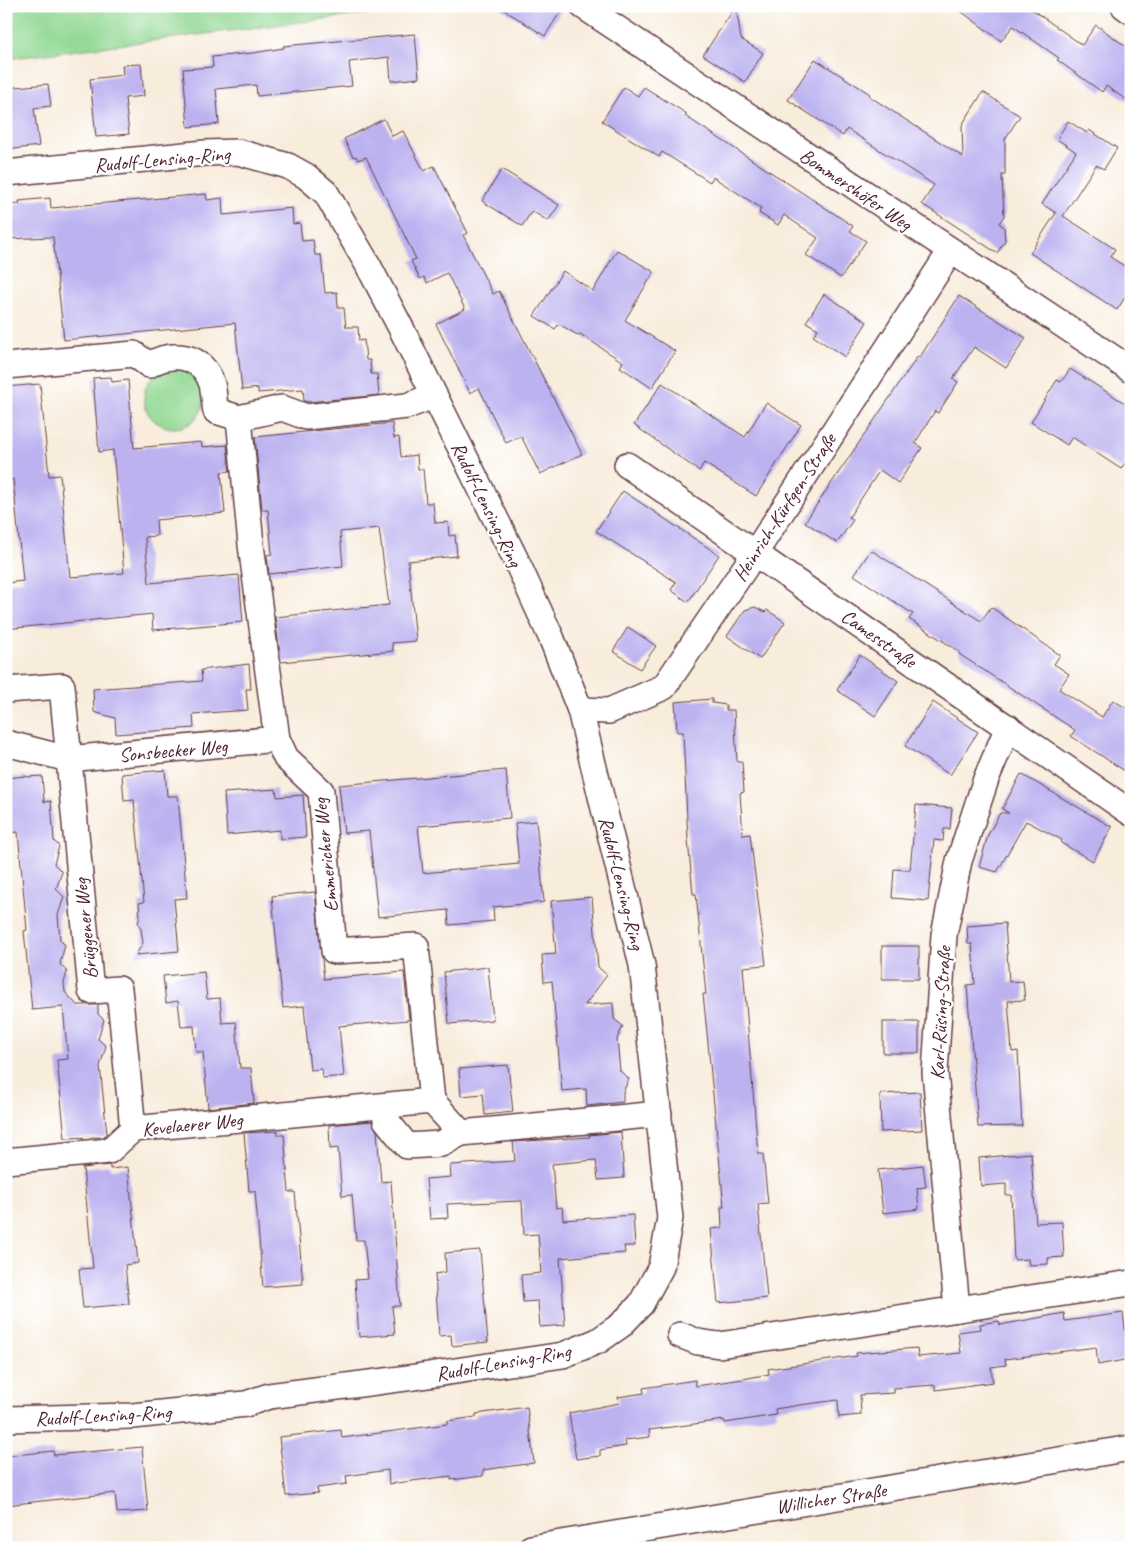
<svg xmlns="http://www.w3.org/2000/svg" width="1137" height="1554" viewBox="0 0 1137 1554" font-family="Caveat,sans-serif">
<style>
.green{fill:#91d893;stroke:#6e7c5f}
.building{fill:#bcb2f0}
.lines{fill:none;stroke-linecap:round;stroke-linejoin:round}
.minor-casing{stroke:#643e45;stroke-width:28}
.minor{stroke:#fff;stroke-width:25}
.labels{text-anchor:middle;stroke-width:4.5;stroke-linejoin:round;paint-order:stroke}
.street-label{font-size:20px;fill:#4a1f2b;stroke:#fff}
</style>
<rect width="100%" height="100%" fill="#fff"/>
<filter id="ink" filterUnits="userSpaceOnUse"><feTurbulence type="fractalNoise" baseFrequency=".02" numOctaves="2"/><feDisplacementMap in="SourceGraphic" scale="10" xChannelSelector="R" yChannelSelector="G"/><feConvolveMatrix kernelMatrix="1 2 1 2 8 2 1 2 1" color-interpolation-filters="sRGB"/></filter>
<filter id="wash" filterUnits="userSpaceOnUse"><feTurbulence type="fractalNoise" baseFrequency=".0096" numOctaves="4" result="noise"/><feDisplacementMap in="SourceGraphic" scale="20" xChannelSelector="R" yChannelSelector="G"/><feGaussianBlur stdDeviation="1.12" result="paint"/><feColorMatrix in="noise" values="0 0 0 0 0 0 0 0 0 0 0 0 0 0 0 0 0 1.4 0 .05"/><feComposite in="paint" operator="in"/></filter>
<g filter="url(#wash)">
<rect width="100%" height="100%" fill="#f8ecdb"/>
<g class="green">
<polygon points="6,6 428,6 6,59"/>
<circle cx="174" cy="398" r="30"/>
</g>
<g id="blocks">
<g class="building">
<polygon points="498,6 564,6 545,36"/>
<polygon points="736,6 741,39 763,53 745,82 703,55"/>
<polygon points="954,6 1027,6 1082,45 1096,25 1131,50 1131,103 1106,86 1102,92 1057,60 1059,58 1013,26 1001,41"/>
<polygon points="415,34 419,78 391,81 389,57 349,62 352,86 257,96 256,85 216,89 219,124 188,127 183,69 213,67 212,57 253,53 284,48 283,46"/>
<polygon points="815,59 870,94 869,96 963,157 962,125 983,92 1020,116 1005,139 1005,175 1002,175 1004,216 999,223 1004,227 1005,241 997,253 922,204 934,185 847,129 843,136 788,100"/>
<polygon points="141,64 144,96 125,98 129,134 96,137 90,79 123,75 122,65"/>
<polygon points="48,84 51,106 34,108 39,146 6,150 6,88"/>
<polygon points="624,87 638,96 644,87 687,114 685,116 853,226 850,231 866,241 841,278 806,255 818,238 784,215 778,225 759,213 761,208 713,177 710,182 662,152 659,157 602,121"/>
<polygon points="384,119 392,136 403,131 424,171 434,166 468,233 463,235 493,294 499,291 582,454 540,474 521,436 506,443 479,388 470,393 436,324 465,309 447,273 427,283 424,277 420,279 411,261 416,259 366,157 358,160 356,156 353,157 344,139"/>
<polygon points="1068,121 1087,133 1089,130 1117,148 1104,169 1096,165 1063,216 1115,249 1110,257 1131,270 1131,288 1117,310 1030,253 1056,213 1042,204 1076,152 1057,139"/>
<polygon points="502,169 559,205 548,221 532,211 522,226 482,201"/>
<polygon points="206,194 207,200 222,198 223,215 292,208 293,224 300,223 302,241 313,240 315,255 321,255 325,293 337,292 338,308 344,308 346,327 358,327 359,341 364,340 366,360 370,360 371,374 377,374 379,395 308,402 304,401 303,389 258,393 258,388 242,390 235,323 64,340 53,237 6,239 6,205 20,204 19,201 50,198 51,208"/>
<polygon points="617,250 654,272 625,320 675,351 652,388 620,367 623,362 580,334 579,336 559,324 555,329 534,316 563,271 593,291"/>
<polygon points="824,294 867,322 845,357 813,336 818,329 806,322"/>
<polygon points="959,296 1026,338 1006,368 974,347 953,379 958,382 938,413 935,411 915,443 922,448 898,483 880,470 849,517 853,520 837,543 805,522 918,356 920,357"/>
<polygon points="1070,369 1131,407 1131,454 1121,469 1072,437 1067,445 1031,422 1057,380 1061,382"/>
<polygon points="111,377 112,382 128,380 134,448 201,442 202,447 227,445 230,471 221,472 225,513 156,520 157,536 145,537 149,583 239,575 243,622 153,630 152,614 6,629 6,583 23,581 13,479 6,480 6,387 40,384 49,476 60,475 70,577 124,573 113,450 99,452 93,378"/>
<polygon points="662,383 745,437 766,403 801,425 756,496 704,463 699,471 634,425"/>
<polygon points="392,423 394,438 399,437 401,457 417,455 418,469 423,469 426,503 433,503 435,523 448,522 449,536 455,535 457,556 408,561 416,641 392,643 393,651 281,662 275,617 389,605 379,528 340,532 343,566 269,574 267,555 272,554 268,510 262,510 255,437"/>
<polygon points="623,491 719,555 688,602 671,590 676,582 596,531"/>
<polygon points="871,550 981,621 991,607 1060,655 1054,664 1069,674 1059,689 1102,717 1113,700 1131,711 1131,775 1071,736 1075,730 959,654 960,652 909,619 913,614 854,575"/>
<polygon points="755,607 765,612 767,610 785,622 760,659 727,636 745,610"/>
<polygon points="628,627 656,646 640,669 613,651"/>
<polygon points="860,655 898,681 875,716 837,690"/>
<polygon points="249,664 251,689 246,689 248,710 193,714 194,728 116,734 115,718 94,712 93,689 202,681 201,670"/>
<polygon points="712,699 712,703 726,705 726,710 734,710 737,762 742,762 744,792 740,793 743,835 750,834 766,965 743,967 758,1154 763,1154 768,1203 758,1204 767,1298 718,1303 711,1229 722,1228 721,1207 724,1207 705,1013 703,994 706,994 696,894 693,894 688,840 683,732 677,732 675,702"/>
<polygon points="933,702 978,732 950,775 905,746"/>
<polygon points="165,770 167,796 178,796 187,898 174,899 179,951 136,955 143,943 141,929 138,922 140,917 139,903 144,902 134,800 124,801 122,774"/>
<polygon points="506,770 510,818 418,826 423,873 519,864 515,823 536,821 544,902 493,907 494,921 449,925 448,910 378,917 369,831 344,833 339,785"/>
<polygon points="1021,774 1112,827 1093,861 1061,843 1062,840 1026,821 997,872 979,867 988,835 1000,813 1009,813 1002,809"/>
<polygon points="26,776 26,777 42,776 44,802 51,801 54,841 59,846 54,864 62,872 56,889 64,897 58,915 60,940 65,945 60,964 67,972 64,983 65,992 77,1005 98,1005 98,1014 104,1020 98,1039 106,1046 100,1066 107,1134 103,1137 65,1138 57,1060 68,1059 63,1007 32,1010 24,931 27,930 18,832 10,833 6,806 6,778"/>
<polygon points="276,789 277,797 303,795 306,837 280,839 280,830 227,835 224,793"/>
<polygon points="916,805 952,808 950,829 944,829 943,841 934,840 928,901 892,898 894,869 910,870"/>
<polygon points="315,892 324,979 404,972 409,1020 339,1026 344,1076 323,1078 322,1069 310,1070 304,1006 283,1008 272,896"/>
<polygon points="592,897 598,967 607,975 585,1005 613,1003 614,1019 623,1026 617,1039 620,1071 629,1079 623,1092 623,1102 587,1106 586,1089 562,1091 552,981 544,982 542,955 556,954 551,901"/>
<polygon points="1005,923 1009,982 1023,981 1025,1000 1008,1001 1012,1052 1018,1051 1022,1126 978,1127 967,985 975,984 972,944 968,944 967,926"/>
<rect x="882" y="946" width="37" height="33"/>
<polygon points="488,967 493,1020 449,1024 444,972"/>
<polygon points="204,972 207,999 220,998 222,1023 236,1022 240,1068 251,1068 254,1103 208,1108 203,1052 196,1052 194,1026 181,1027 178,1001 166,1003 163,976"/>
<rect x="883" y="1022" width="36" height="31"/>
<polygon points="508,1065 513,1112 485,1115 483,1094 461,1096 459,1069"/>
<polygon points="920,1092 922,1130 881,1132 880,1094"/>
<polygon points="372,1121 377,1131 381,1182 391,1181 400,1306 392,1306 395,1334 359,1337 355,1280 368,1279 364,1240 356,1240 352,1195 342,1196 338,1148 330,1149 329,1125"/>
<polygon points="278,1131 278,1135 284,1135 289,1192 295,1192 303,1284 263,1287 255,1191 249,1191 244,1133"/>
<polygon points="621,1132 624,1178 598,1180 596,1160 552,1164 556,1208 562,1207 563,1220 633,1215 635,1246 624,1246 625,1253 560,1258 565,1325 540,1327 538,1301 523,1302 521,1275 541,1273 538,1234 524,1235 522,1201 447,1204 448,1218 430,1219 426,1179 451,1177 450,1165 515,1161 513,1142 590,1137 589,1135"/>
<polygon points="1031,1153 1036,1223 1062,1222 1064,1257 1048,1258 1048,1264 1029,1265 1028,1259 1014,1260 1011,1195 1006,1195 1006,1184 981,1186 979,1158"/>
<polygon points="110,1165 110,1169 128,1167 138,1263 125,1265 129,1304 83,1308 79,1269 93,1268 83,1168"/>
<polygon points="923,1165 926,1187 917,1188 919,1209 883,1213 878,1170"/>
<polygon points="480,1250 488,1342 452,1346 451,1335 439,1336 435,1274 446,1272 445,1253"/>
<polygon points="1064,1313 1065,1321 1123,1313 1129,1359 1098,1365 1096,1347 1005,1359 1006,1365 991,1367 993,1382 936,1390 935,1385 894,1388 894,1393 860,1395 861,1415 839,1417 838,1400 800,1405 775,1409 776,1415 725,1423 724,1420 649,1430 650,1437 625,1440 626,1446 600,1450 600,1456 576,1459 569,1413 619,1403 618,1397 644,1393 643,1388 695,1380 696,1386 743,1379 769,1374 768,1369 857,1356 856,1353 917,1348 918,1357 961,1353 958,1332 981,1329 980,1324 999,1321 1000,1325"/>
<polygon points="527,1407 534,1463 483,1470 483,1476 451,1480 451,1476 389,1484 388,1470 346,1476 347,1484 317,1488 318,1493 286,1496 279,1437 341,1430 342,1438 447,1424 447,1421 476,1417 476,1414"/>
<polygon points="142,1447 148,1511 117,1513 115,1493 6,1505 6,1456 53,1451 54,1455"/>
</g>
</g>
</g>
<g filter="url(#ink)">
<use href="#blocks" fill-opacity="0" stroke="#643e45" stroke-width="1"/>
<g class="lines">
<defs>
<g id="minor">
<polyline points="583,6 1131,370"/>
<polyline points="1124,6 1131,11"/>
<polyline points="6,173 205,153 238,152 288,166 306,176 326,193 368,265 402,330 515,558 551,637 580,710 642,965 670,1218 661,1267 641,1304 621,1325 598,1341 563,1355 415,1377 269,1396 246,1404 133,1416 6,1419"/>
<path d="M6 366 134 354 149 365C172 351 203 354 212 384 214 392 214 403 216 411L239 418 282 408 306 417 407 406 433 396"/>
<polyline points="239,418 251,545 277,739 286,758 321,791 334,951 416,946 432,1101"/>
<polyline points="627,465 1131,813"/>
<polyline points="6,690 62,686 91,991 119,989 133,1129"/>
<polyline points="580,710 609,711 664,687 755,553 950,252"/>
<polyline points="6,743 68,759 277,739"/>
<polyline points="385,1106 386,1120 407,1146 441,1144 461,1133"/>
<polyline points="6,1161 109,1151 133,1129 432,1101 461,1133 659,1114"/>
<polyline points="957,1309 935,1072 944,935 959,861 986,779 1008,727"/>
<polyline points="680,1335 698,1342 719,1345 1131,1283"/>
<polyline points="531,1548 1131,1448"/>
</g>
</defs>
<use href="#minor" class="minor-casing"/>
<use href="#minor" class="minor"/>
</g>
</g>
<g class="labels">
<g class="street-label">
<text transform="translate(162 159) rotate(-5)" y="7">Rudolf-Lensing-Ring</text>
<text transform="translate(856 189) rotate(34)" y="7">Bommershöfer Weg</text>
<text transform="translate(487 504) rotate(64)" y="7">Rudolf-Lensing-Ring</text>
<text transform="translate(784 507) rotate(-57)" y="7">Heinrich-Kürfgen-Straße</text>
<text transform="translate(879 638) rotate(35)" y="7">Camesstraße</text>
<text transform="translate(173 750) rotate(-5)" y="7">Sonsbecker Weg</text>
<text transform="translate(325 855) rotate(-96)" y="7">Emmericher Weg</text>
<text transform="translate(622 883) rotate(76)" y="7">Rudolf-Lensing-Ring</text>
<text transform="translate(85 929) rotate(-96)" y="7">Brüggener Weg</text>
<text transform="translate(940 1013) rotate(-87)" y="7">Karl-Rüsing-Straße</text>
<text transform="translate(192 1124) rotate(-6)" y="7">Kevelaerer Weg</text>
<text transform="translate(503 1362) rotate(-10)" y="7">Rudolf-Lensing-Ring</text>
<text transform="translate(103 1415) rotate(-3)" y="7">Rudolf-Lensing-Ring</text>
<text transform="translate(831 1498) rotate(-9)" y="7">Willicher Straße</text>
</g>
</g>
<rect width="1137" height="1554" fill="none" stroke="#fff" stroke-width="25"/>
</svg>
